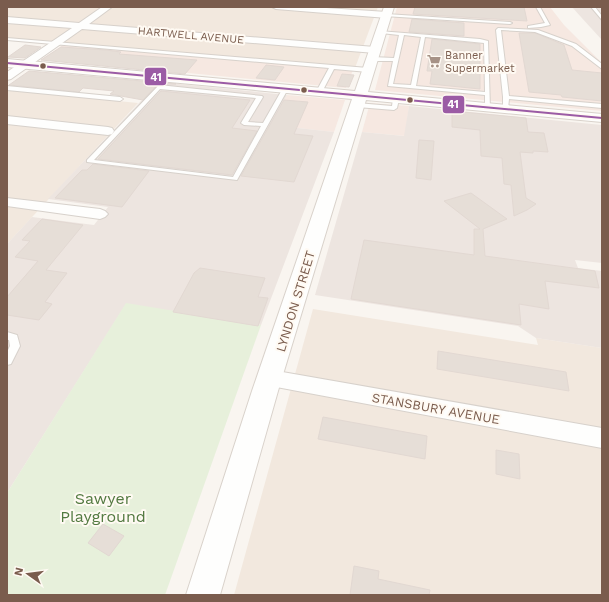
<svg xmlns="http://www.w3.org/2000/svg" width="609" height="602" viewBox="0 0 609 602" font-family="'Work Sans',sans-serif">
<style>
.residential{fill:#f2e8de}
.commercial{fill:#f6e8e1}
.industrial{fill:#ede5e0}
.green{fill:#e7f0db}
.building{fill:#e6ded7;stroke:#e2d8d2}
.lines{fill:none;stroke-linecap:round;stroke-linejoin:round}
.lane-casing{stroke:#d7d1cb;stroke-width:2}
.street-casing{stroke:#d7d1cb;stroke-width:2}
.secondary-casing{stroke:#d9d2cb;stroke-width:2}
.lane{fill:#fefefd;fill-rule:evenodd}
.street{fill:#fefefd;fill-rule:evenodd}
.secondary{fill:#fefefd;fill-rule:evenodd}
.bus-1-casing{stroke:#fffaf3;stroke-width:3}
.bus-1{fill:#9b5ba5;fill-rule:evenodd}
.bus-dot{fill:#7a5c4d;stroke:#fffaf3;stroke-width:1.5}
.labels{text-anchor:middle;stroke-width:4;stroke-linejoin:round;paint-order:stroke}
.far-street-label{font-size:11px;fill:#7a5c4d;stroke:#fffaf3}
.far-poi-label{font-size:11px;fill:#7a5c4d;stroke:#fffaf3;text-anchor:start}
.street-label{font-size:13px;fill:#7a5c4d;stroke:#fffaf3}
.near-park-label{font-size:16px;fill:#537a41;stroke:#fffaf3}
.line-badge{stroke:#fffaf3;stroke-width:1.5}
.badge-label{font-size:11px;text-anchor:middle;font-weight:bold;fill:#fff}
</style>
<rect width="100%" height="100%" fill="#f9f5f0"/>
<g class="residential">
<polygon points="7,7 378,7 355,68 7,38"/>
<polygon points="7,90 138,103 7,244"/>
<polygon points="313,309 538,345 536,338 602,348 602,595 234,595"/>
</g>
<g class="commercial">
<polygon points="397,7 550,7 564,25 602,63 602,111 375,90"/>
<polygon points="63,45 353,70 346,88 42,59"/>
<polygon points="287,95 345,100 334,132 271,125"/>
<polygon points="370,103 409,106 405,136 362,132"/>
</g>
<g class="industrial">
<polygon points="572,7 602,7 602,40 581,17"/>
<polygon points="159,82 287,95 271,125 334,132 261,325 126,304 7,493 7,244 32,217 94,225 108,207 48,199"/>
<polygon points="409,106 602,125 602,263 575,260 578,268 602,271 602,348 536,338 518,326 315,295 362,132 404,136"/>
</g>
<polygon class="green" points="126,303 261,325 165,595 7,595 7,493"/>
<g class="building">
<polygon points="415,7 524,7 527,21 413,14"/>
<polygon points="412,19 464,23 464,36 409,32"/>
<polygon points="519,33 535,33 564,45 572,70 602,73 602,101 562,97 561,95 529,92"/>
<polygon points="432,39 480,44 480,89 430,84 432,71 427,71"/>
<polygon points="25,45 41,47 25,58 8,57"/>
<polygon points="61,47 106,50 121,52 119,54 197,60 185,74 41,60"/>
<polygon points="266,65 284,67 275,80 256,78"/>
<polygon points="29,71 176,84 158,84 143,100 110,94 114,91 83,88 79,92 9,85"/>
<polygon points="342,74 354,75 349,87 337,86"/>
<polygon points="161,91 250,100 232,128 257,131 232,175 98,159"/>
<polygon points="284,100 308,102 294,134 313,136 294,182 241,176"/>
<polygon points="452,111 526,118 528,132 544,133 548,152 533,151 533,153 520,152 526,198 536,204 527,210 514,216 511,185 504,184 502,158 481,156 480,130 452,127"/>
<polygon points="419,140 434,141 431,180 416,178"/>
<polygon points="93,164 149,171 122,207 55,198 82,170 87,170"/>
<polygon points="471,193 507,219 483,229 485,256 595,271 599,288 545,281 549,309 519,304 521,325 351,299 364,240 474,255 474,229 480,229 444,201"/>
<polygon points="42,219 83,225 46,270 67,273 45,302 52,304 39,320 7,315 7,297 38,261 15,257 30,241 22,240"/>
<polygon points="200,268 265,278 258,297 268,298 258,326 173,312 194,273"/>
<polygon points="438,351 566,372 569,391 437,369"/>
<polygon points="323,417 427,436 425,459 318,439"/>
<polygon points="496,450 519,454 520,479 496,474"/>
<polygon points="103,524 124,536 109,556 88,543"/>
<polygon points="354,566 379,571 378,579 430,590 429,595 350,595"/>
</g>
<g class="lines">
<defs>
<g id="lane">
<polygon points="536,7 540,7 550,25 541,27 528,28 528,26 545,23"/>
<polygon points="591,7 595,7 602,16 602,20"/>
<polygon points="386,14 510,22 512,23 510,24 384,16"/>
<polygon points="498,28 538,30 576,44 602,64 602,69 572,46 535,32 501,30 509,96 602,104 602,108 509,99 508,109 503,110 503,97 496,30"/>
<path d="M379 31 480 39 488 41 490 109 485 108V95L388 86 393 61H372L369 59 372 57 394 58 399 35 381 33ZM404 35 421 37 411 85 393 84ZM425 37 484 43 485 92 416 86Z"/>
<polygon points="7,38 368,68 371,70 368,72 334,69 322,92 319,94 316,92 329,68 7,40"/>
<path d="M159 85 262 96 263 97 248 122 263 123 283 88 288 89 237 180 87 162V160ZM160 89 256 98 241 123 244 125 261 126 233 177 94 160Z"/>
<polygon points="7,86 120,97 123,99 120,101 7,90"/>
<polygon points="396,97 399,99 397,108 394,110 357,107 354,105 357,103 392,106 393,99"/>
<polygon points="7,332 17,335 20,346 11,364 7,365 7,352 10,346 9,340 7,340"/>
</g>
<g id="street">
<polygon points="102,7 112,7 89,24 375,47 380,50 375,53 82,29 11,79 7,80 7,72 72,28 7,23 7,17 79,23"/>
<polygon points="272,7 311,7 387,12 391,15 387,18 276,9"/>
<polygon points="7,116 108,127 112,128 114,131 112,134 108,135 7,124"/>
<polygon points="7,198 100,209 105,211 108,214 105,217 100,219 7,206"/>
<polygon points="271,370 602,428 602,448 271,386 264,384 261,378 264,372"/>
</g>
<polygon id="secondary" points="384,7 394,7 368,92 602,114 602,122 366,100 278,391 220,595 186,595 252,391 352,99 7,67 7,59 355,91"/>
</defs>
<use href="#lane" class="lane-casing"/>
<use href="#street" class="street-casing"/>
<use href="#secondary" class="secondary-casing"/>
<use href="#lane" class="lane"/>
<use href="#street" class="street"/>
<use href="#secondary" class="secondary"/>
<defs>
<polygon id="bus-1" points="7,62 602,117 602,119 7,64"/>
</defs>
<use href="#bus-1" class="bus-1-casing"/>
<use href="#bus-1" class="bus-1"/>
</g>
<defs>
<symbol id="supermarket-bare" viewBox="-9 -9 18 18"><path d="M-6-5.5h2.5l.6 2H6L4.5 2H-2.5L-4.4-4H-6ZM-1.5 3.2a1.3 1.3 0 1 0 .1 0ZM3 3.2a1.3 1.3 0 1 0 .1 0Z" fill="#a69286" stroke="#fffaf3" stroke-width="2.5" paint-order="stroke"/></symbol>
</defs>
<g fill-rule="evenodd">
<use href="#supermarket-bare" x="424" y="51" width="20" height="20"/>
</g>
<g class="bus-dot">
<circle cx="43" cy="66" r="3.5"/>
<circle cx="304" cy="90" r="3.5"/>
<circle cx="410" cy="100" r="3.5"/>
</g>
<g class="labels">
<g class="far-street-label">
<text transform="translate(191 35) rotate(5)" y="4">HARTWELL AVENUE</text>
</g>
<g class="far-poi-label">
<text x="445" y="59">Banner<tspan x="445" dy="13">Supermarket</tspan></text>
</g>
<g class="street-label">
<text transform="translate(295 301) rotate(-73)" y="5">LYNDON STREET</text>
<text transform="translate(436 408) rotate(10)" y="5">STANSBURY AVENUE</text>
</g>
<g class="near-park-label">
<text x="103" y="504">Sawyer<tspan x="103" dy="18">Playground</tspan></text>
</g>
</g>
<g class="line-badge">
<rect x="144" y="67" width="23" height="19" rx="4" fill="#9b5ba5"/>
<rect x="442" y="95" width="23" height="19" rx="4" fill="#9b5ba5"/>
</g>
<g class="badge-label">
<text x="156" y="81">41</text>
<text x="453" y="108">41</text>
</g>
<rect width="609" height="602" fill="none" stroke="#7a5c4d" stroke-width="16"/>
<g transform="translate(28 574) rotate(284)" stroke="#fffaf3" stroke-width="3" paint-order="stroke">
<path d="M0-3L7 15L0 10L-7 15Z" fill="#7a5c4d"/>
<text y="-6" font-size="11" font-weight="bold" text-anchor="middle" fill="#7a5c4d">N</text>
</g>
</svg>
